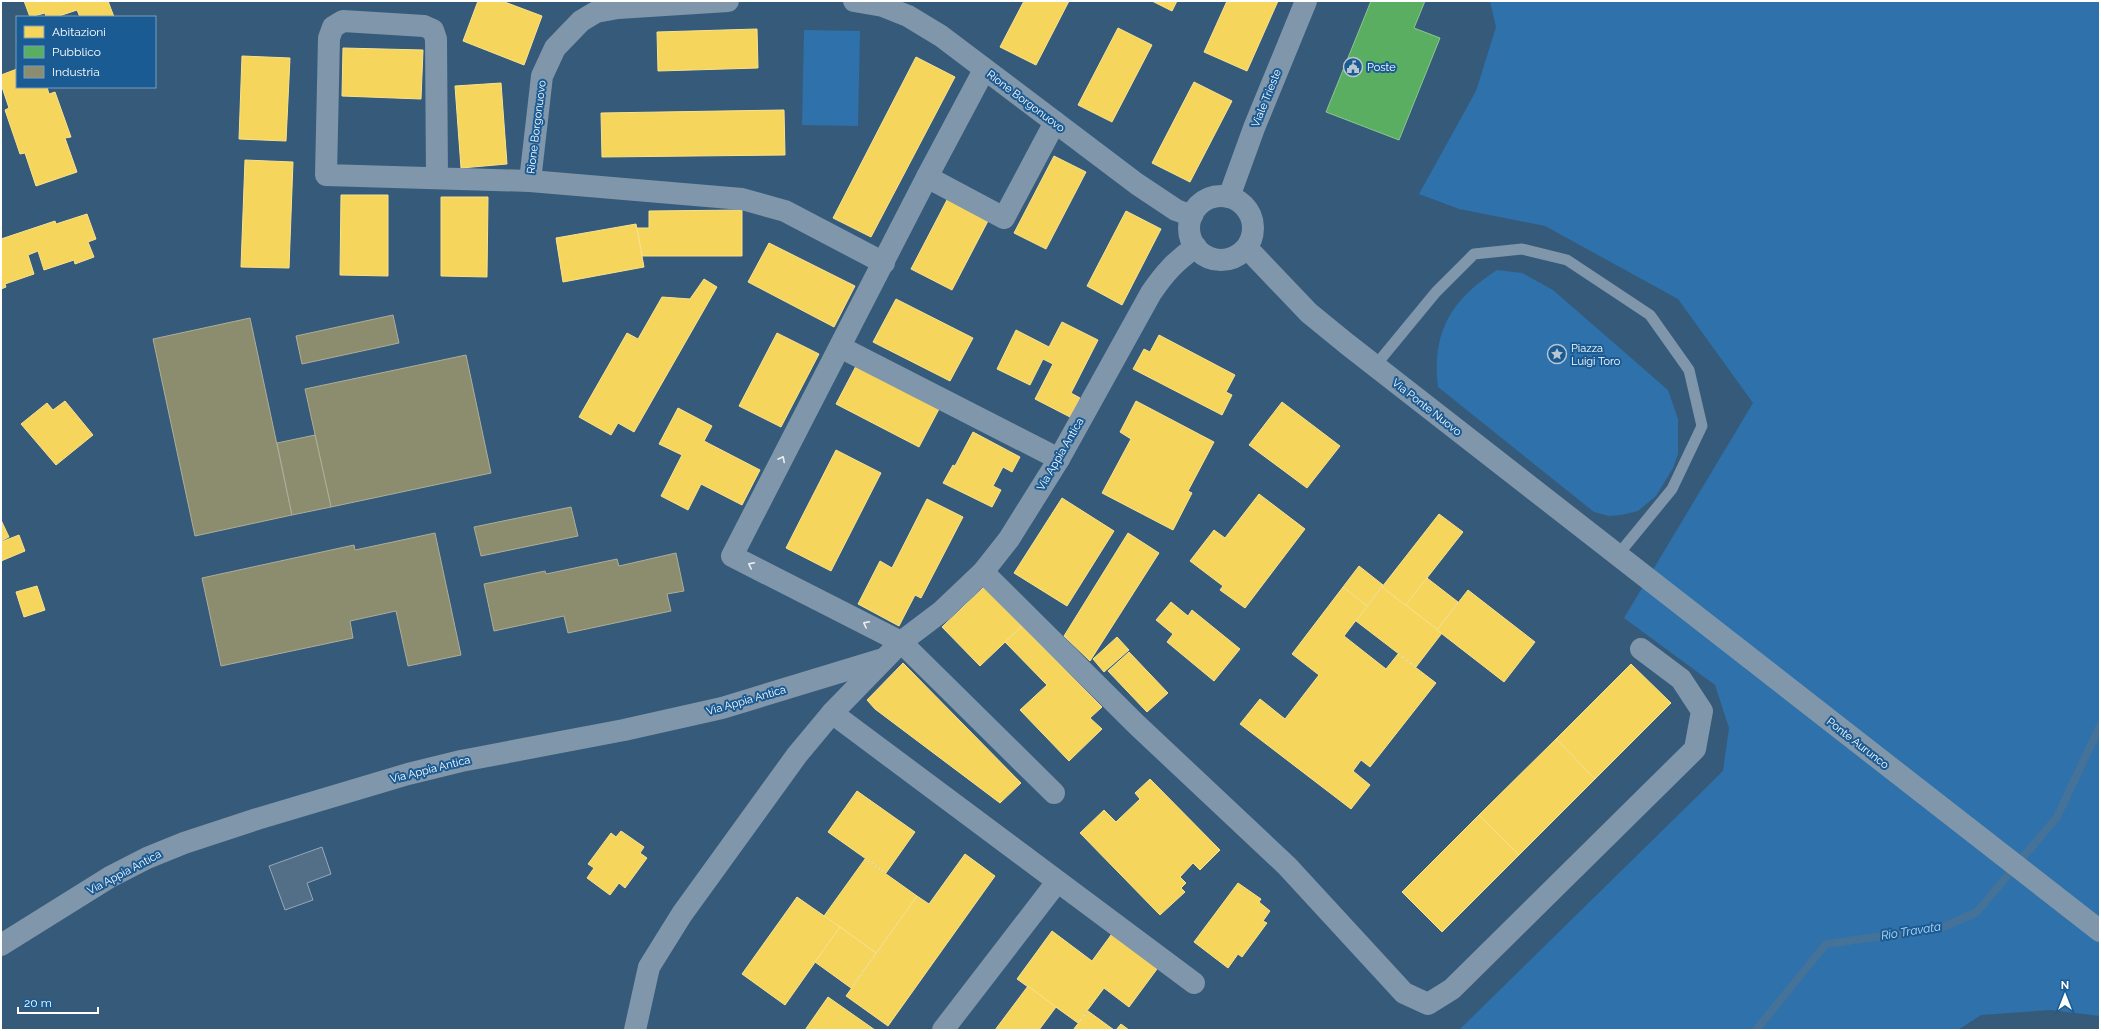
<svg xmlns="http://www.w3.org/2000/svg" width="2101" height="1031" viewBox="0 0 2101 1031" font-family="Raleway,sans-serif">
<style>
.green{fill:#2f71aa}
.homes{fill:#f6d55c;stroke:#f9e28d}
.public{fill:#5aae61;stroke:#8cc690}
.industry{fill:#8c8c6e;stroke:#aeae9a}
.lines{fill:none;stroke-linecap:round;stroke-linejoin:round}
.stream{stroke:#457299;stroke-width:8}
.building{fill:#536f88;stroke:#94a8b9}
.service{stroke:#7f96ab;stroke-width:11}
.minor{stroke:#7f96ab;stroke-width:22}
.tertiary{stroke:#7f96ab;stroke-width:22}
.oneway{stroke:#eceff2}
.labels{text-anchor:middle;stroke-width:4;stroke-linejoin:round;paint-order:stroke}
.poi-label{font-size:11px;fill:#fff;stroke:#1b5b94;text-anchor:start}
.street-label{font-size:11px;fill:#fff;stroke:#1b5b94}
.water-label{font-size:12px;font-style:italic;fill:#b9daf6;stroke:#1b5b94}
</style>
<rect width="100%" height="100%" fill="#365a79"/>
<g class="green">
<polygon points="1490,1 2100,1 2100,1016 2051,1010 1981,1015 1958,1030 1459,1030 1723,771 1729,728 1715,685 1624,618 1753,403 1678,299 1545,226 1459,209 1419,194 1476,91 1496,27"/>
<polygon points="804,30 860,31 858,126 802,125"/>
<path d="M1497 270 1522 273 1553 290 1668 390 1678 419V454L1673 468 1656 496 1638 511 1621 515 1609 516 1594 512 1438 387C1431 332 1452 299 1497 270Z"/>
</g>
<g class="homes">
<polygon points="24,1 108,1 114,17 80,17 77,10 56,17 46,17 45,13 30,17"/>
<polygon points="478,1 502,1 542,16 524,65 463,41"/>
<polygon points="1024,1 1069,1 1036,65 1000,47"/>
<polygon points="1152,1 1177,1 1172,11"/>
<polygon points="1227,1 1278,1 1247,71 1204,52"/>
<polygon points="1118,28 1152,45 1112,122 1078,105"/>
<polygon points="757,29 758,68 658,71 657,32"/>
<polygon points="343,48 423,50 421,99 342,96"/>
<polygon points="242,56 290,58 286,141 239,139"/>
<polygon points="916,57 955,77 871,237 833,218"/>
<polygon points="17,69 17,87 47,87 49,94 55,92 71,137 65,138 77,172 36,186 25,153 20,154 5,110 9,108 1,84 1,75"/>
<polygon points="1194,82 1232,101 1190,182 1152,163"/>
<polygon points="501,83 507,164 461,168 455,86"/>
<polygon points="784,110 785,155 602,157 601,113"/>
<polygon points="1054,156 1086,172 1046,249 1014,233"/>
<polygon points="245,160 293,162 289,268 241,267"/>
<polygon points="341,195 388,195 388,276 340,275"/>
<polygon points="441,197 488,197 487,277 441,276"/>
<polygon points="948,198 989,219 952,290 911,269"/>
<polygon points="742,210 742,256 642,256 637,228 649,228 649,211"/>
<polygon points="1126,211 1161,229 1122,305 1087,286"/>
<polygon points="87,214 96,239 88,242 94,257 75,264 74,260 44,270 38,251 28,255 34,274 5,284 6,287 1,289 1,239 55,221 56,224"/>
<polygon points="636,224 644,267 563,282 556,238"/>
<polygon points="769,243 855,286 834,327 748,282"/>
<polygon points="704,279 717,287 634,432 618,423 611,435 579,417 627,333 638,339 662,297 690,299"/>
<polygon points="896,299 973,338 950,381 873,342"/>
<polygon points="1062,322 1098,340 1071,393 1080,398 1070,417 1035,399 1053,364 1043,359 1030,385 997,369 1016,330 1049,347"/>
<polygon points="777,333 819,354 781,427 739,406"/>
<polygon points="1159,335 1235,375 1226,392 1232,395 1222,415 1133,369 1144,349 1150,352"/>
<polygon points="856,366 939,409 919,447 836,404"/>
<polygon points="65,401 93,435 56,465 21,424 47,403 53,410"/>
<polygon points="1136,401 1214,442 1188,491 1192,493 1173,530 1102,493 1131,439 1120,432"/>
<polygon points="1282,402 1340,446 1307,488 1249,445"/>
<polygon points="678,408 712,426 704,441 760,470 742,505 701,484 688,510 661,496 682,455 659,444"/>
<polygon points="973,432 1020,457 1012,472 1003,467 993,486 1001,490 992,507 943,483 953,465 955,466"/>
<polygon points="836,450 881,473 831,571 786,548"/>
<polygon points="1259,494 1305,529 1245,608 1220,590 1223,586 1190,561 1214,530 1225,538"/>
<polygon points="1062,498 1114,531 1067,606 1014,573"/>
<polygon points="927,499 963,517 921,598 915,595 899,626 858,604 880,561 892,568"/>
<polygon points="1439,514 1463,532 1405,606 1382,587"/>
<polygon points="1,520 9,537 1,541"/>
<polygon points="1128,533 1159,553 1090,661 1064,636"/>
<polygon points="19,535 25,551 1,561 1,542"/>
<polygon points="1359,566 1383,585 1367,606 1343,587"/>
<polygon points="1427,578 1458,602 1437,630 1405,606"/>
<polygon points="37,586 45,610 24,617 16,592"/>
<polygon points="984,587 1022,626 980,666 942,627"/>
<polygon points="1343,587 1367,606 1344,636 1386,669 1398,654 1436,683 1370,767 1361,760 1353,771 1370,785 1351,809 1240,724 1260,699 1285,719 1319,675 1292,654"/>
<polygon points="1382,587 1442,633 1416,667 1356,621"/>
<polygon points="1468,590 1535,642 1504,682 1437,630"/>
<polygon points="1171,602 1188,616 1192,610 1240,649 1214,681 1167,642 1173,634 1156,620"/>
<polygon points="1022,626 1102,707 1090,718 1102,729 1069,761 1020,710 1047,685 1005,642"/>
<polygon points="1117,637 1129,650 1104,672 1093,659"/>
<polygon points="1129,652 1168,693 1147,712 1108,671"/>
<polygon points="903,663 1021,783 1000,803 875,709 867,700"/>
<polygon points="1631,664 1671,703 1595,779 1556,739"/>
<polygon points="1556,739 1595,779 1519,855 1479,815"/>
<polygon points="1150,779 1220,850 1200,870 1193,863 1180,877 1186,883 1181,888 1185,892 1160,915 1080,833 1104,810 1116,822 1140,799 1135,793"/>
<polygon points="857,791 915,832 886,873 828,832"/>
<polygon points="1479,815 1519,855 1442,932 1402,892"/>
<polygon points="621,831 644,847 640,853 647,858 625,888 619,883 610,895 587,878 594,868 588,864 611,833 616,837"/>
<polygon points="965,854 995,876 888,1026 846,996 917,896 929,904"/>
<polygon points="865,859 917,896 876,953 824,916"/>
<polygon points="1238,883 1261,899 1259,902 1270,911 1263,921 1267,923 1242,957 1238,954 1228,968 1194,942"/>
<polygon points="797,897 840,927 785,1005 742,974"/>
<polygon points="840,927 876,953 851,988 815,962"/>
<polygon points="1052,931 1092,961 1114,931 1160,965 1129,1007 1104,988 1078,1023 1017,979"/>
<polygon points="1028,986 1056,1007 1039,1030 995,1030"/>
<polygon points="828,997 875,1030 805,1030"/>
<polygon points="1088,1011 1114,1030 1073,1030"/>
<polygon points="1121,1024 1129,1030 1116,1030"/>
</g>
<polygon class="public" points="1371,1 1425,1 1414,28 1440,38 1399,140 1326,112"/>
<g class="industry">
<polygon points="393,315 399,343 302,364 296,336"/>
<polygon points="250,318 292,515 195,536 153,339"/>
<polygon points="466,355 491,473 331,507 305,389"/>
<polygon points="315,435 331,507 292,515 277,443"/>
<polygon points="571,507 578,536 481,556 474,527"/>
<polygon points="435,533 461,655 408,666 396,611 350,621 353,638 221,666 202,578 354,545 355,550"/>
<polygon points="676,553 684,591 667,594 671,611 568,633 564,616 494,631 484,584 545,571 546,574 617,559 619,566"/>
</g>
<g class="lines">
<polyline class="stream" points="1756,1030 1826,944 1941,928 1977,912 2057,817 2100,726"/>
</g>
<polygon class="building" points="322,847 331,874 307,883 313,900 285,910 269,866"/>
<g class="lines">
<polyline class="service" points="1375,366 1436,292 1474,254 1522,249 1567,260 1650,315 1689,370 1702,426 1672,489 1617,556"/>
<g class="minor">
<polyline points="854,1 883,6 908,16 941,36 1137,184 1176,210 1192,216"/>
<polyline points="984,70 927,177 1004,218 1055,122"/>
<polyline points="927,177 732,556 901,642 1054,793"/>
<polyline points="437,178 436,39 433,30 424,26 343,21 333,27 329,38 326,175 530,181 742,199 785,211 884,263"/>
<polyline points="530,181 542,76 555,48 581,21 596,12 618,8 728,1"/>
<polyline points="840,347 1059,459"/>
<polyline points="983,572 1137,725 1287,866 1404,993 1428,1004 1452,989 1695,749 1702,711 1681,679 1641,649"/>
<polyline points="832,713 1194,983"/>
<polyline points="1,945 110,877 147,858 184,843 257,819 408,774 461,761 624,730 722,708 883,659"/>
<path d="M635 1030 649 967 682 914 797 755 832 713 901 642 942 611 983 572 1009 539 1059 459 1151 293C1164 274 1176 260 1196 247"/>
<polyline points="943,1030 1057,882"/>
</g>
<g class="tertiary">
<circle cx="1221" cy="228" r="32"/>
<polyline points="1229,197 1254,128 1306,1"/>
<polyline points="1247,248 1309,313 1347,344 2100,931"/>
</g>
</g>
<defs><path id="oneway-chevron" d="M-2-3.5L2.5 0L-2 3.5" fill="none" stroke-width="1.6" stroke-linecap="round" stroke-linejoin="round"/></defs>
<g class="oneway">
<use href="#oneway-chevron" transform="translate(782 459) rotate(-63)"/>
<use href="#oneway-chevron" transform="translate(751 565) rotate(-153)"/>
<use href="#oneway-chevron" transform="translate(866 624) rotate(-153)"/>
</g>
<defs>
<symbol id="civic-ring" viewBox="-11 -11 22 22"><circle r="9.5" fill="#1b5b94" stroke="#b9c5d0" stroke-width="1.5"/><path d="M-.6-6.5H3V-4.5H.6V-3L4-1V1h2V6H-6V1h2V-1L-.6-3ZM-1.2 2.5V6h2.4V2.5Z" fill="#b9c5d0"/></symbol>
<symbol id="sight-ring" viewBox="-11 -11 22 22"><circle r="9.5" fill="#1b5b94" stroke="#b9c5d0" stroke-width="1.5"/><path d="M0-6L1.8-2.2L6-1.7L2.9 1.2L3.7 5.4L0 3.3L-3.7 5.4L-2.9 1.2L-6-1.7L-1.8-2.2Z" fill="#b9c5d0"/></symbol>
</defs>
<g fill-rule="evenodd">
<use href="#civic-ring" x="1342" y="56" width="22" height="22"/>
<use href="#sight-ring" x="1546" y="343" width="22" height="22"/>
</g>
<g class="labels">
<g class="poi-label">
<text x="1367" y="71">Poste</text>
<text x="1571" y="352">Piazza<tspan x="1571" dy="13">Luigi Toro</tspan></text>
</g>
<g class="street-label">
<text transform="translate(1266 98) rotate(-68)" y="4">Viale Trieste</text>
<text transform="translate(1026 101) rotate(37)" y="4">Rione Borgonuovo</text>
<text transform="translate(536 127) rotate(-83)" y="4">Rione Borgonuovo</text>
<text transform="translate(1427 407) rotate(38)" y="4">Via Ponte Nuovo</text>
<text transform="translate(1060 454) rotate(-60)" y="4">Via Appia Antica</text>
<text transform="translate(746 700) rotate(-16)" y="4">Via Appia Antica</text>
<text transform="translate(1858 743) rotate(38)" y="4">Ponte Aurunco</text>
<text transform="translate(430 769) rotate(-14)" y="4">Via Appia Antica</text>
<text transform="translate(124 872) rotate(-28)" y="4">Via Appia Antica</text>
</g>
<g class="water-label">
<text transform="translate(1911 931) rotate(-9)" y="4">Rio Travata</text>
</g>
</g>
<rect width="2101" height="1031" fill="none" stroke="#ffffff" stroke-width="4"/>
<rect x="16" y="16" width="140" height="72" fill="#1b5b94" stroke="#769dbf"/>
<rect x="24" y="26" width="20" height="12" fill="#f6d55c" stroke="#769dbf"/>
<text x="52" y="36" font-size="12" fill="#ffffff">Abitazioni</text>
<rect x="24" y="46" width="20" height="12" fill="#5aae61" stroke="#769dbf"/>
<text x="52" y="56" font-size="12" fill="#ffffff">Pubblico</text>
<rect x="24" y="66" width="20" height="12" fill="#8c8c6e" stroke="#769dbf"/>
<text x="52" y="76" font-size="12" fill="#ffffff">Industria</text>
<g transform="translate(2065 995)" stroke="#1b5b94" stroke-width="3" paint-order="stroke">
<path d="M0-3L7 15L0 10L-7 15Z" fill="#ffffff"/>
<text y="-6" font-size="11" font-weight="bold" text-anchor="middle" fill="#ffffff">N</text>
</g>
<path d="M18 1007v6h80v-6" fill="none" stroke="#ffffff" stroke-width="2"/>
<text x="24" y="1007" font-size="12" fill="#ffffff" stroke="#1b5b94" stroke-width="3" paint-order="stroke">20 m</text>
</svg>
